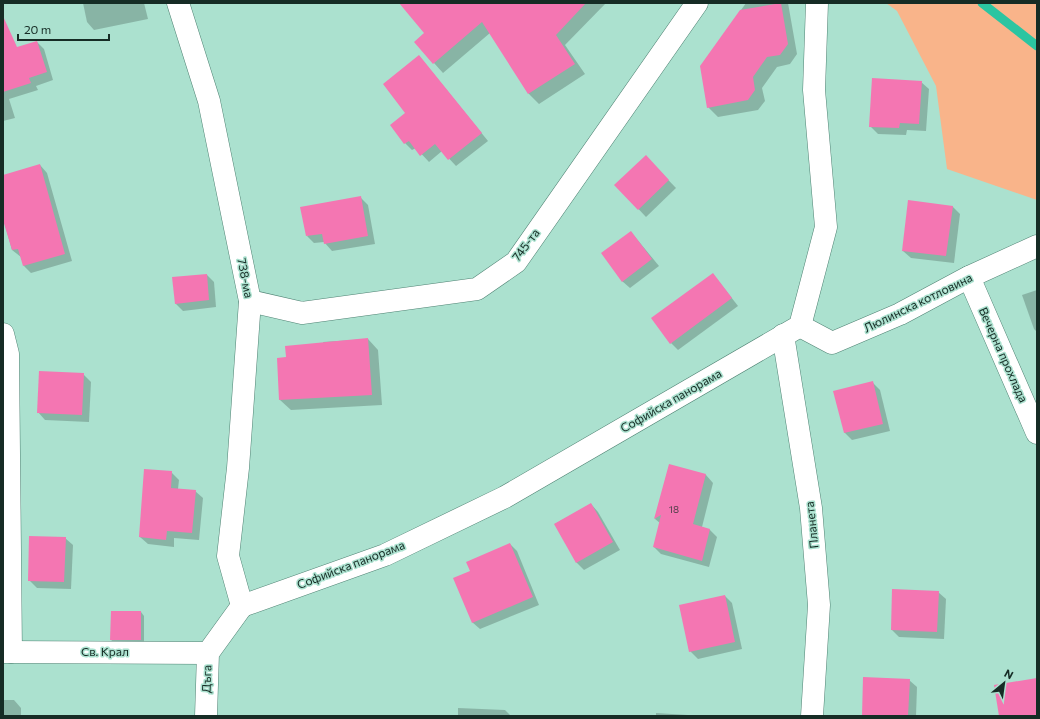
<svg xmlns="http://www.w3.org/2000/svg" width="1040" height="719" viewBox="0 0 1040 719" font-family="Commissioner,sans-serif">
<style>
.green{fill:#f9b48a}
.shadow{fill:#0003}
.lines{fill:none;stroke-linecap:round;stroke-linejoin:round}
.stream{stroke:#2bc5a1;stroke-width:9}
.building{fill:#f476b2}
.street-casing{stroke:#4f8273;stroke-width:23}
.street{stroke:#fff;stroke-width:22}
.labels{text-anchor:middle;stroke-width:3;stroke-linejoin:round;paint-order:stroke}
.number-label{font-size:10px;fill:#4e3e48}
.street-label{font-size:12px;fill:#162c25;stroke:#abe1cf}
</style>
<rect width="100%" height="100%" fill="#abe1cf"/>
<polygon class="green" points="886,3 1037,3 1037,200 947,169 936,86 897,11"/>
<g class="shadow">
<polygon points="83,3 144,3 148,19 94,30 87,22"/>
<polygon points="402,3 606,3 565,45 585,74 539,104 529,94 490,33 443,73 434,63 426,33"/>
<polygon points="746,3 788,3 797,54 790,64 777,67 762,88 765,101 758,110 718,117 708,107 701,67"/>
<polygon points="37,42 44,49 53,80 36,86 38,90 9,99 15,118 3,121 3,53"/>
<polygon points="419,56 488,141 456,166 442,151 429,162 416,148 412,150 405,143 407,113"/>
<polygon points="921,82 929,89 926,131 907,130 906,135 878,134 870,126"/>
<polygon points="653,164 676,188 646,217 616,185"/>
<polygon points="40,165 47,173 72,261 31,273 24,266 21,257 12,250 3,218 3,176"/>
<polygon points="360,197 368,205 375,244 332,251 324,242 314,243 307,236"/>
<polygon points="952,206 960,214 954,263 911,258 903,251"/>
<polygon points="631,232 659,266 630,288 622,281"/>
<polygon points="713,274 738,306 678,350 671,343"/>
<polygon points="207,275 214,282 216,307 183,311 175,303"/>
<polygon points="1037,290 1037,332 1034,329 1022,295"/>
<polygon points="368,339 378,350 382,405 291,410 280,400 287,358 324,344 323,342"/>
<polygon points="83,374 91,382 89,422 45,420 38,412"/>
<polygon points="873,383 880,390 890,431 852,440 844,432"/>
<polygon points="670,466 706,475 713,483 702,527 710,530 717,537 709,567 661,554 654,547 660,523 655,519"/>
<polygon points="171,472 179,480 178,489 195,491 203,498 199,540 174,538 174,547 148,544 140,537"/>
<polygon points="591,504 598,512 620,550 584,570 577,563 555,524"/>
<polygon points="65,538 73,545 71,589 37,588 29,580"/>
<polygon points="510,544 517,551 539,605 480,629 472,622 471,572"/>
<polygon points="938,592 946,599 944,639 899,637 892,630"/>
<polygon points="725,596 732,603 742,649 698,659 690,651"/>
<polygon points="141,612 144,616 144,643 115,643 111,640"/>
<polygon points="909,680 917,687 916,716 863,716"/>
<polygon points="3,698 4,700 14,700 21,708 21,716 3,716"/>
<polygon points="458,708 505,710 511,716 458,716"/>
<polygon points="656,713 688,715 689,716 656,716"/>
</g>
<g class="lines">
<polyline class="stream" points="982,3 1037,46"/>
</g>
<g class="building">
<polygon points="399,3 586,3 556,35 575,64 528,94 482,22 433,64 414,42 424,33"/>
<polygon points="781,3 788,44 780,55 767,57 753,77 755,90 748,100 707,108 700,66 740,10"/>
<polygon points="3,16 17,47 37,41 47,72 29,78 31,83 3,92"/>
<polygon points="419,55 482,133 448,160 435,144 420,156 409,141 404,144 390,125 405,113 383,84"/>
<polygon points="872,78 922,81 919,124 900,123 899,128 869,127"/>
<polygon points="646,155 669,180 638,210 614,185"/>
<polygon points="40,164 65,254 23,266 18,249 12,250 3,220 3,175"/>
<polygon points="361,196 368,236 324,244 322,234 306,236 300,207"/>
<polygon points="908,200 953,206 946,256 902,251"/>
<polygon points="631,231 652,259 622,282 601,253"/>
<polygon points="713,273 732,298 670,344 651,318"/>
<polygon points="207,274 209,300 175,304 172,277"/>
<polygon points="368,338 372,395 279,400 277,358 286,357 285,346"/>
<polygon points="39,371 84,373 82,415 37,413"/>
<polygon points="873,381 883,424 844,433 833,391"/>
<polygon points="669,464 706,474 693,524 710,529 702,561 653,547 661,515 654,519"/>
<polygon points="144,469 172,471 171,488 196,490 192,533 167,531 166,540 139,537"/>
<polygon points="591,503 613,542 576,563 554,524"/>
<polygon points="29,536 66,537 64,582 28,581"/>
<polygon points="510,543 533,597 472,623 453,578 470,571 466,562"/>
<polygon points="892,589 939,591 937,632 891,630"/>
<polygon points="725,595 735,642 689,652 679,605"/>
<polygon points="111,611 141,611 141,640 110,640"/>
<polygon points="863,677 910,679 908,716 862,716"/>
<polygon points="1037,678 1037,716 999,716 994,685"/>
</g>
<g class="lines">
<defs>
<g id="street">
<polyline points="178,3 209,101 250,301 238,468 228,556 242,606"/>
<polyline points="969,277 1037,433"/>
<polyline points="250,301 302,313 477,289 516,262 697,3"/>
<polyline points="800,326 832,343 900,314 969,277 1037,246"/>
<polyline points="3,334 8,354 11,652"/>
<polyline points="783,335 811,508 819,605 812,716"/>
<polyline points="242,606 385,555 505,497 800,326 826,227 814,90 817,3"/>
<polyline points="3,652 208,653"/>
<polyline points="206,716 208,653 242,606"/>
</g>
</defs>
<use href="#street" class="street-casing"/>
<use href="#street" class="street"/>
</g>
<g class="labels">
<g class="number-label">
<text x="674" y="513">18</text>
</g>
<g class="street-label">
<text transform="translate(526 245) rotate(-53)" y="4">745-та</text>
<text transform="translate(245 278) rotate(79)" y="4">738-ма</text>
<text transform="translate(918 303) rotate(-26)" y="4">Люлинска котловина</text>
<text transform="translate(1003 355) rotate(66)" y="4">Вечерна прохлада</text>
<text transform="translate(671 401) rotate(-30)" y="4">Софийска панорама</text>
<text transform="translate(812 525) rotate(-96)" y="4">Планета</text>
<text transform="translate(351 565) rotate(-21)" y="4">Софийска панорама</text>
<text x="105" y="656">Св. Крал</text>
<text transform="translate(207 679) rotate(-88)" y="4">Дъга</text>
</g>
</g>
<rect width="1040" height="719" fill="none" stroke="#162c25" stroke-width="8"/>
<g transform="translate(1004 683) rotate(29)" stroke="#abe1cf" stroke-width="3" paint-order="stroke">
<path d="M0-3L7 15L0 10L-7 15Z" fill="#162c25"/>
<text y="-6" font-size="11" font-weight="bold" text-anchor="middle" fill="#162c25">N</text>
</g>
<path d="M18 34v6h91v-6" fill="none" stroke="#162c25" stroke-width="2"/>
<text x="24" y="34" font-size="12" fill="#162c25" stroke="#abe1cf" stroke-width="3" paint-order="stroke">20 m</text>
</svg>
